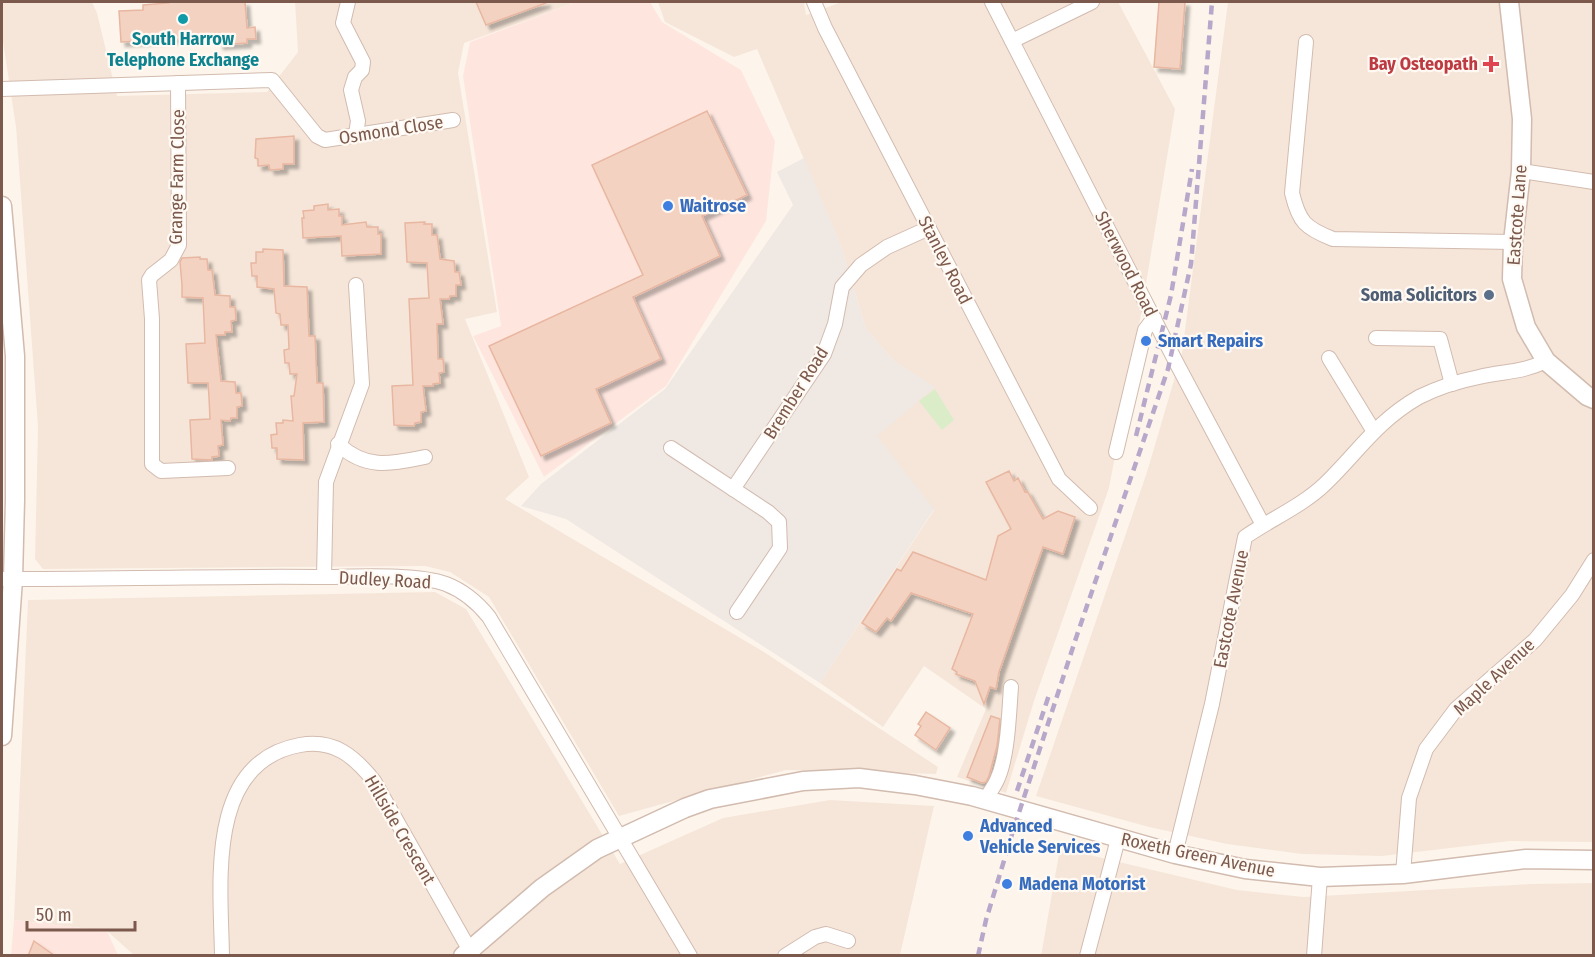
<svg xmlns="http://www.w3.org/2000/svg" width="1595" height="957" viewBox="0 0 1595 957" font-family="'Fira Sans Condensed',sans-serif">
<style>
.residential{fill:#f6e6d9}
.commercial{fill:#fee6df}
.industrial{fill:#efe8e3}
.green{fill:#daedc8}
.building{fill:#f4d2c1;stroke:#e8b7a1;stroke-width:1.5;filter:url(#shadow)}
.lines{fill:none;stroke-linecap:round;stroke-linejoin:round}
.minor-casing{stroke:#d2bbaf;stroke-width:16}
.tertiary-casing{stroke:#d2bbaf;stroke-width:21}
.minor{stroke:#fff;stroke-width:14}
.tertiary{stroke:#fff;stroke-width:18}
.rail{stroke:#b7a7ca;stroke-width:4.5;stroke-dasharray:9 6;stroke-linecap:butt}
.culture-dot{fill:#0f9aa8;stroke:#fff9f3;stroke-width:2}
.health-dot{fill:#e0444e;stroke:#fff9f3;stroke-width:2}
.shop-dot{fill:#3f7fe0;stroke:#fff9f3;stroke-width:2}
.service-dot{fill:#5c6f8a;stroke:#fff9f3;stroke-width:2}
.labels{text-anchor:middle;stroke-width:4.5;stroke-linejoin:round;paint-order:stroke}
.culture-label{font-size:18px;font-weight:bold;fill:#0d838f;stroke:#fff9f3}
.health-label{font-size:18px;font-weight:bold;fill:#be3a42;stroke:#fff9f3;text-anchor:end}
.street-label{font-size:18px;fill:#7b594c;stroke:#fff9f3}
.shop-label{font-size:18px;font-weight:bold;fill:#366cbe;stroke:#fff9f3;text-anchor:start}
.service-label{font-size:18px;font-weight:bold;fill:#4e5e75;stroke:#fff9f3;text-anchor:end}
</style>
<defs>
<filter id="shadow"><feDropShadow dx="4.5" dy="4.5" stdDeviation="1.5" flood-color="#0004"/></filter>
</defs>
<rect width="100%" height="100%" fill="#fdf5eb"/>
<g class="residential">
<polygon points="2,2 92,2 97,13 117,96 267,92 298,52 295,2 570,2 571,4 464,43 458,73 497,312 465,319 529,477 505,499 764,652 938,767 936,774 786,770 619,816 489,597 450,572 425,566 43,569 35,559 38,427 16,127 2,35"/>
<polygon points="658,2 804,2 806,15 842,2 1118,2 1175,109 1134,356 1109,488 1034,701 1006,793 957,777 986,709 924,666 883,727 820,683 934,510 876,436 934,387 894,361 866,329 841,246 757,49 734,57 665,22"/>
<polygon points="1228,2 1593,2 1593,842 1510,841 1382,856 1302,854 1227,844 1149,827 1036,796 1147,472 1182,353"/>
<polygon points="435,592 466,609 620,864 723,818 830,800 934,806 900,955 135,956 107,931 14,920 28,600"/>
<polygon points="1060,848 1237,890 1304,897 1531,884 1593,883 1593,955 1041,956"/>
</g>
<g class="commercial">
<polygon points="570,2 650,2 662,22 741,70 775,141 766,221 666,386 544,477 473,336 501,326 463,76 470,42 571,4"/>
<polygon points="14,920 107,931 118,955 11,956"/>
</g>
<polygon class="industrial" points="804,158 841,246 866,329 894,361 935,387 877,436 934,509 820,683 566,519 521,506 541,484 665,389 793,205 777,172"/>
<polygon class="green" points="935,389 954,420 942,430 919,401"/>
<g class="building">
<polygon points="167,2 245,2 247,28 255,27 256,39 247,39 247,43 219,45 219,37 121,42 119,11 143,10 143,5 168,3"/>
<polygon points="476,2 546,2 546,3 486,25"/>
<polygon points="1159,2 1185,2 1180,69 1154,67"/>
<polygon points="707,111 747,195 702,216 720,256 633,297 661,359 596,389 611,423 541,456 489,346 643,275 592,165"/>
<polygon points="294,136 294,164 283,164 283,169 270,170 269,165 258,166 258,159 255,158 256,139"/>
<polygon points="328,204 328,210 339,209 339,216 342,216 342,225 366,222 367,227 378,227 378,234 381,234 381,254 342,256 341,236 303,238 302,218 304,218 303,211 314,210 314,206"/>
<polygon points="425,222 424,224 432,224 432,235 437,235 440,259 454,261 455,272 459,272 461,285 456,285 456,296 450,296 449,299 440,299 443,324 437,324 438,359 443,359 444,372 439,373 440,383 433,384 433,386 423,386 426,411 421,412 421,422 415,423 414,426 394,425 392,386 413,385 409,299 429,298 427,263 407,262 405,223"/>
<polygon points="263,249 283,250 284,286 307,287 309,336 315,336 317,383 323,383 324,422 303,423 304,460 277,459 277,448 272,448 271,435 277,434 276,423 283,423 283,420 293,421 291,396 294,396 297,374 290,374 289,363 285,363 284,350 289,349 288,325 281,325 280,314 276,313 274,289 257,287 257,276 252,276 251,263 256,263 256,252 263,252"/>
<polygon points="200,257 200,259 207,259 208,270 212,270 215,295 230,296 230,307 235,307 236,320 231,321 232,332 225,332 225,335 216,335 221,381 235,382 236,393 241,393 242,406 237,407 237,418 231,418 230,421 221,420 223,445 218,446 219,456 212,457 212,460 192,459 190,420 210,419 209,397 208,383 188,383 186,344 205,343 203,298 182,297 182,285 180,262 182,258"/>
<polygon points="1009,471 1014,481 1018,478 1025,492 1027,491 1043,519 1058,511 1075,517 1063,554 1043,547 999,672 996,689 990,687 984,704 975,681 956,674 957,672 952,669 973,614 911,593 891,621 887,618 876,632 862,623 897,569 901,571 913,552 986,580 998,536 1011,529 986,482"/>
<polygon points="926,712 950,728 936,750 915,735 921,726 918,724"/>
<polygon points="991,716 1000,719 997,746 989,776 986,782 982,783 967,777"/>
<polygon points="34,941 55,956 28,956"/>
</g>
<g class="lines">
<defs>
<g id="minor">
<polyline points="348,2 343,23 363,62 362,70 355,77 351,90 358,121 356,134"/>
<polyline points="814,2 825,28 1059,479 1090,508"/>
<polyline points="992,2 1177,364 1263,525"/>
<polyline points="1012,41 1092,2"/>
<path d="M1306 42 1292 193C1299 222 1305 228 1333 239L1513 242"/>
<polyline points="178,83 179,245 171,260 152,275 149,280 152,319 152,464 161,471 228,468"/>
<polyline points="2,89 272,80 317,136 325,140 453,120"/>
<polyline points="1521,171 1594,182"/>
<polyline points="1376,338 1440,339 1452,384"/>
<polyline points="1329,358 1373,430"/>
<path d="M338 444C366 470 390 464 425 457"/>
<polyline points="671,448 768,512 779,522 780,548 737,612"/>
<polyline points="1116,452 1145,330 1154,318"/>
<polyline points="733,489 824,354 835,324 842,287 861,265 887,247 929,228"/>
<polyline points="324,577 326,482 362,384 356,285"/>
<path d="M2 579C108 579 213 576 319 577 353 577 415 573 446 584 464 591 477 602 489 617L690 956"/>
<path d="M985 800C989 793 994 787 997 780 1008 757 1009 713 1011 687"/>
<path d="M1175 854 1212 704 1245 537C1271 519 1302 506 1325 484 1358 452 1377 421 1419 397 1437 388 1459 381 1479 377 1505 371 1521 373 1546 361"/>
<polyline points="1403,874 1409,798 1426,749 1456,709 1535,640 1572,595 1594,560"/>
<path d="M222 956C221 885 205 762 300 745 334 739 354 756 374 781L473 956"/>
<polyline points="785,956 815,937 826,934 848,941"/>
<polyline points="1087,956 1118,839"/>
<polyline points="1314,956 1320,877"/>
</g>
<g id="tertiary">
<polyline points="1509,2 1522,119 1521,171 1513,242 1512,279 1526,327 1546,361 1587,396 1594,399"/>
<polyline points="2,206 15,356 15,500 13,579 2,736"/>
<polyline points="463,956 542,888 597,849 685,808 710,799 803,781 859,778 915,785 972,796 1175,854 1245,869 1320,877 1403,874 1526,859 1594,860"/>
</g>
</defs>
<use href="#minor" class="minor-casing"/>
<use href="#tertiary" class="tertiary-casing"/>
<use href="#minor" class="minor"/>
<use href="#tertiary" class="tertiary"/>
<g class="rail">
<polyline points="1136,436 1171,295 1192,169"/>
<polyline points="1017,791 1050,692"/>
<polyline points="978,956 986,920 1013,831 1076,638 1168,369 1191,264 1212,2"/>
</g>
</g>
<circle class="culture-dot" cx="183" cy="19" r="6"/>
<path class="health-dot" d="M1488 55h6v6h6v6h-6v6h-6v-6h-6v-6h6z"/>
<g class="shop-dot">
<circle cx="668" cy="206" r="6"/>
<circle cx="1146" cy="341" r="6"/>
<circle cx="968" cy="836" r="6"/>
<circle cx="1007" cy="884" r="6"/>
</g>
<circle class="service-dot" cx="1489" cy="295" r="6"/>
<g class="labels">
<g class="culture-label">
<text x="183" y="45">South Harrow<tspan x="183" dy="21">Telephone Exchange</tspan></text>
</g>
<g class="health-label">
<text x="1478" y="70">Bay Osteopath</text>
</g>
<g class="street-label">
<text transform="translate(391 130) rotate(-9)" y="6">Osmond Close</text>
<text transform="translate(177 177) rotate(-89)" y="6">Grange Farm Close</text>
<text transform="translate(1517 215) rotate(-86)" y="6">Eastcote Lane</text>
<text transform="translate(945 260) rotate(63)" y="6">Stanley Road</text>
<text transform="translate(1126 264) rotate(63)" y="6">Sherwood Road</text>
<text transform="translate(796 393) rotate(-58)" y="6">Brember Road</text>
<text transform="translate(385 580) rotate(3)" y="6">Dudley Road</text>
<text transform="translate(1231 609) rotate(-79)" y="6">Eastcote Avenue</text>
<text transform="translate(1494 677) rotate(-43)" y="6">Maple Avenue</text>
<text transform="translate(400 830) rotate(60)" y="6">Hillside Crescent</text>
<text transform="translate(1198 855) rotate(12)" y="6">Roxeth Green Avenue</text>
</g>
<g class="shop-label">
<text x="680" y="212">Waitrose</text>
<text x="1158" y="347">Smart Repairs</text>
<text x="980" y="832">Advanced<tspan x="980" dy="21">Vehicle Services</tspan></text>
<text x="1019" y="890">Madena Motorist</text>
</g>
<g class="service-label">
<text x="1477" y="301">Soma Solicitors</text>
</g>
</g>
<rect width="1595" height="957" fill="none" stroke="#7b594c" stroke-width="6"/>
<path d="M27 921v9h108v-9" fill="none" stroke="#7b594c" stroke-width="3"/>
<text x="36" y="921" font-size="18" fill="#7b594c" stroke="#fff9f3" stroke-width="4.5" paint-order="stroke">50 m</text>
</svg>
